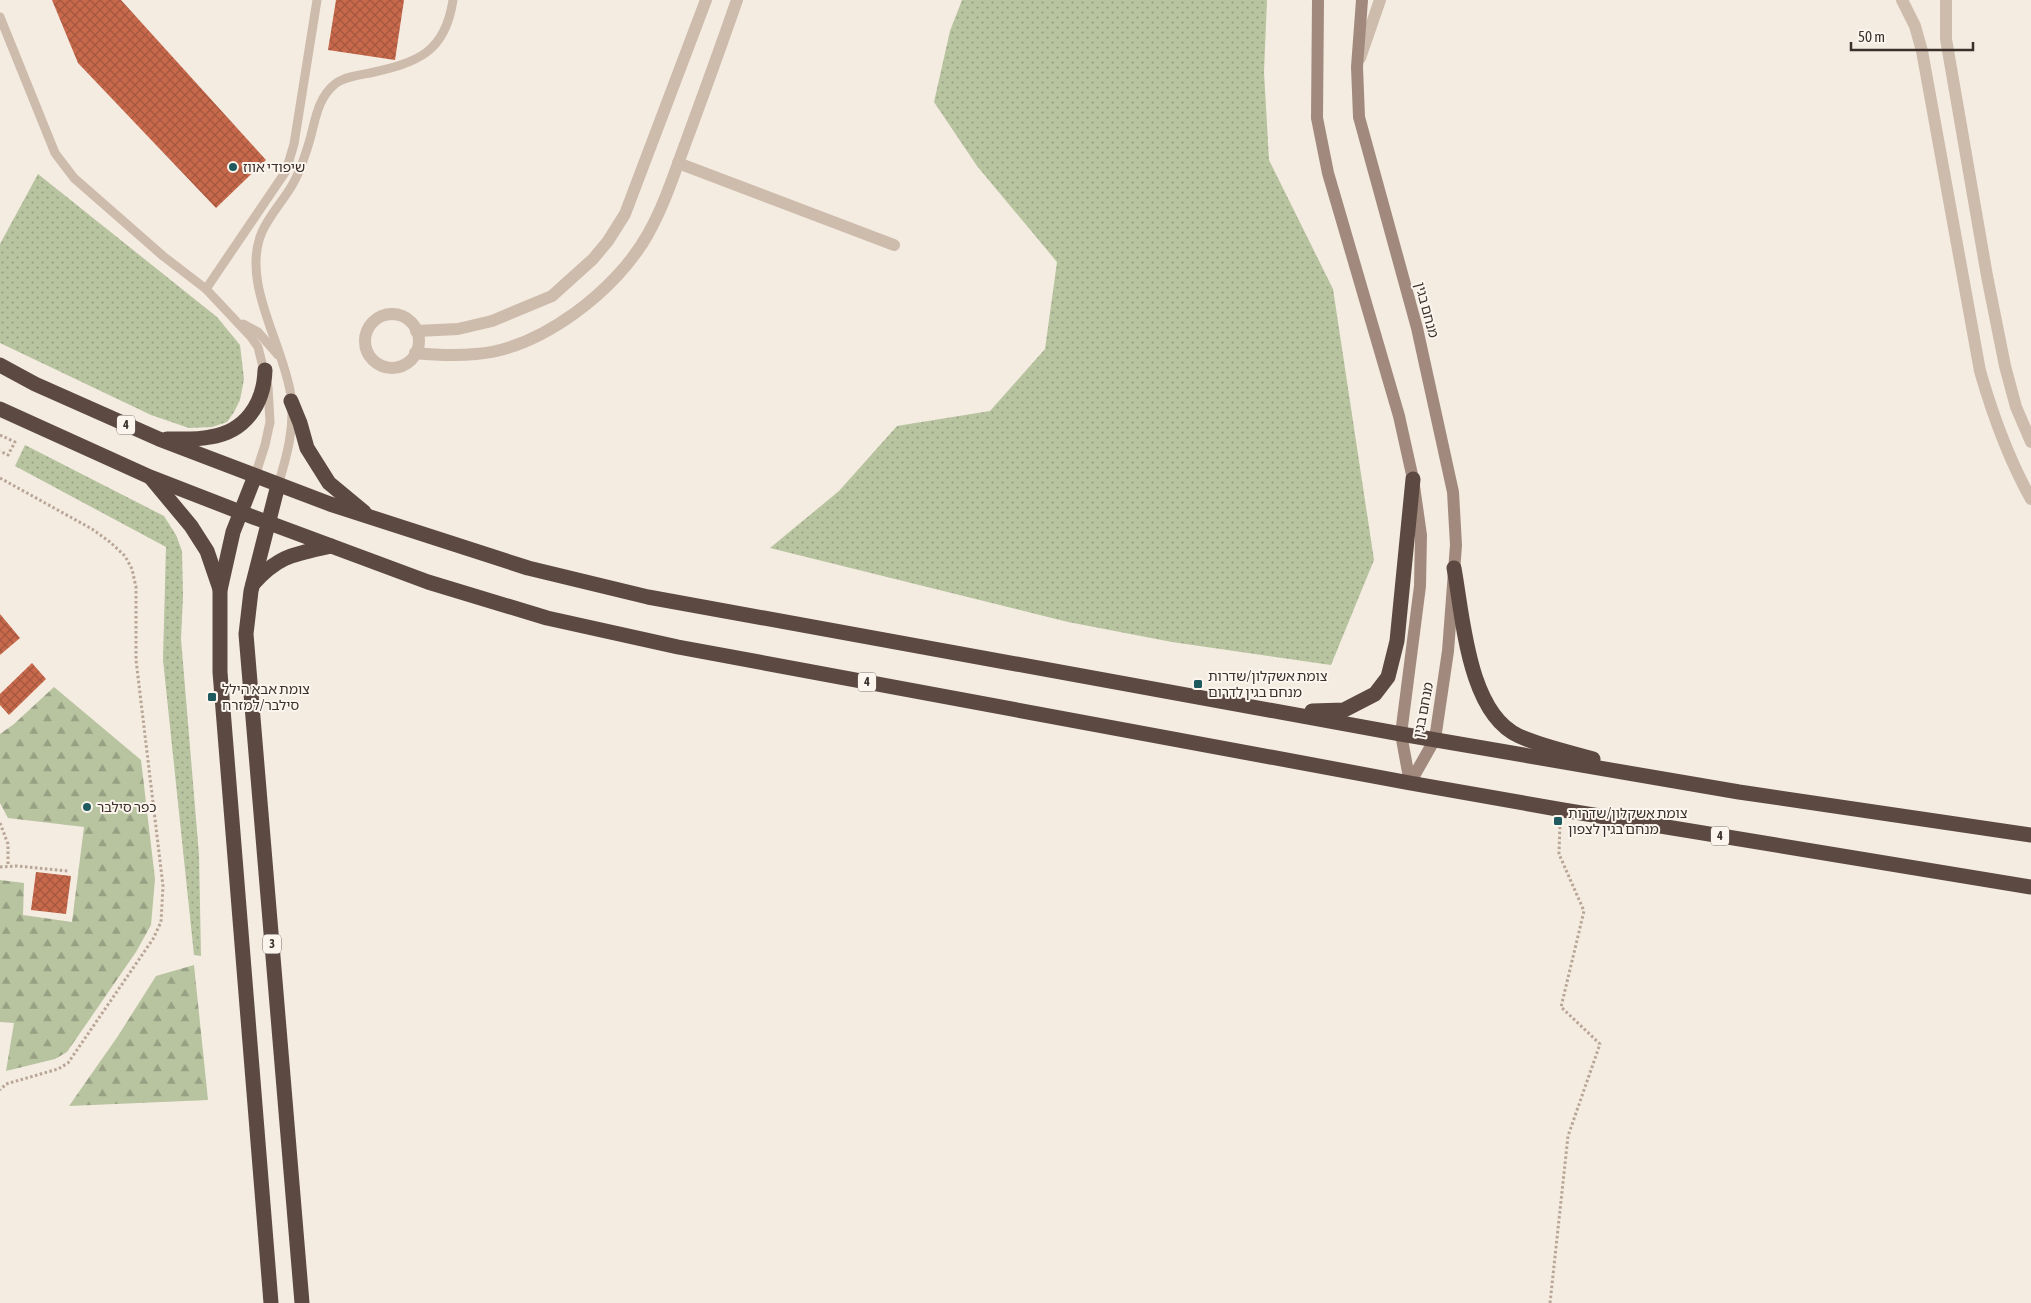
<svg xmlns="http://www.w3.org/2000/svg" width="2031" height="1303" viewBox="0 0 2031 1303" font-family="'Asap Condensed','Noto Sans Hebrew',sans-serif">
<style>
.grass{fill:url(#grass-dots)}
.forest{fill:url(#forest-firs)}
.building{fill:url(#building-cross-hatch)}
.lines{fill:none;stroke-linecap:round;stroke-linejoin:round}
.path{stroke:#b9a596;stroke-width:3;stroke-dasharray:2.5 2.5;stroke-linecap:butt}
.lane{stroke:#cdbbac;stroke-width:9}
.street{stroke:#cdbbac;stroke-width:12}
.secondary{stroke:#a18a7d;stroke-width:12}
.highway{stroke:#5c4a42;stroke-width:15}
.poi-dot{fill:#1f5a5e;stroke:#fbf5ee;stroke-width:2}
.labels{text-anchor:middle;stroke-width:4;stroke-linejoin:round;paint-order:stroke}
.shield{fill:#fbf5ee;stroke:#756b66;stroke-width:1}
.shield-label{font-size:12px;font-weight:bold;fill:#3b302b}
.poi-label{font-size:14px;fill:#3b302b;stroke:#fbf5ee;text-anchor:start}
.street-label{font-size:14px;fill:#3b302b;stroke:#fbf5ee}
</style>
<defs>
<pattern id="grass-dots" width="8" height="8" patternUnits="userSpaceOnUse" patternTransform="scale(1.25)"><rect width="8" height="8" fill="#b8c4a0"/><path d="M2 2h.1M6 6h.1" fill="none" stroke="#97a083" stroke-width="1.8" stroke-linecap="round"/></pattern>
<pattern id="forest-firs" width="22" height="20" patternUnits="userSpaceOnUse" patternTransform="scale(1.25)"><rect width="22" height="20" fill="#b8c4a0"/><path d="M5 1l3.5 6h-7zM16 11l3.5 6h-7z" fill="#97a083"/></pattern>
<pattern id="building-cross-hatch" width="8" height="8" patternUnits="userSpaceOnUse" patternTransform="scale(1.25)"><rect width="8" height="8" fill="#c8694b"/><path d="M0 0l8 8M0 8l8-8" fill="none" stroke="#a4573f"/></pattern>
</defs>
<rect width="100%" height="100%" fill="#f4ebe1"/>
<g class="grass">
<polygon points="962,0 1267,0 1264,72 1269,160 1333,289 1374,560 1331,665 1172,642 1068,622 770,548 839,491 897,426 990,411 1045,349 1057,262 977,166 934,102 950,31"/>
<polygon points="38,174 217,317 240,345 244,379 240,400 234,412 227,422 212,427 189,428 151,415 0,343 0,244"/>
<polygon points="25,445 164,516 176,535 182,551 183,596 181,639 199,855 201,956 194,955 163,660 166,547 15,466"/>
</g>
<g class="forest">
<polygon points="54,687 141,760 155,879 151,925 136,952 67,1052 55,1059 6,1071 14,1023 0,1022 0,880 24,883 23,915 72,922 84,827 8,818 0,803 0,734 14,724"/>
<polygon points="194,965 208,1100 69,1106 118,1036 156,976"/>
</g>
<g class="building">
<polygon points="52,0 121,0 266,160 216,208 78,63"/>
<polygon points="336,0 404,0 395,60 328,50"/>
<polygon points="0,614 20,638 0,655"/>
<polygon points="32,663 46,679 9,715 0,705 0,694"/>
<polygon points="36,872 71,876 66,914 31,910"/>
</g>
<g class="lines">
<g class="path">
<polyline points="0,435 15,442 8,455 0,451"/>
<polyline points="0,478 92,529 110,542 125,556 132,569 136,587 136,660 163,886 161,922 153,939 68,1063 58,1069 6,1084 0,1090"/>
<polyline points="0,823 8,844 8,865"/>
<polyline points="0,867 17,866 68,871"/>
<polyline points="1550,1303 1568,1136 1600,1044 1561,1007 1584,911 1559,854 1560,823"/>
</g>
<g class="lane">
<polyline points="0,17 55,153 74,178 163,256 206,289 251,337 258,347 268,387 270,422 265,445 255,476"/>
<polyline points="206,289 286,171 294,144 317,0"/>
<polyline points="243,324 258,332 278,355"/>
<path d="M278 485C287 456 295 427 291 396 284 345 240 282 262 232 269 216 282 202 291 187 298 176 303 162 307 149 315 127 315 100 335 84 344 77 359 75 370 73 418 62 445 53 453 0"/>
</g>
<g class="street">
<path d="M1902 0 1915 26 1922 51 1980 371C1993 416 2008 458 2031 499"/>
<polyline points="1946,0 1946,39 1987,276 2005,366 2016,407 2031,442"/>
<polyline points="1360,58 1380,0"/>
<polyline points="678,163 894,245"/>
<circle cx="392" cy="341" r="27"/>
<polyline points="416,331 458,329 492,321 552,296 593,259 608,241 625,214 706,0"/>
<path d="M415 353C435 355 456 356 476 354 541 349 617 290 648 234 665 204 675 171 687 139 704 93 721 46 737 0"/>
</g>
<g class="secondary">
<polyline points="1318,0 1317,118 1328,173 1399,416 1413,479 1421,535 1420,586 1401,734 1410,783"/>
<polyline points="1362,0 1357,67 1359,117 1417,328 1453,492 1456,545 1448,651 1435,739 1410,783"/>
</g>
<g class="highway">
<polyline points="0,365 35,384 159,439 330,504 528,568 648,597 1401,734 1739,792 2031,835"/>
<polyline points="291,401 300,423 307,448 329,483 364,512"/>
<polyline points="0,409 150,477 253,517 428,582 547,618 678,647 1410,783 1563,810 2031,887"/>
<path d="M167 439C181 439 197 440 210 437 245 432 264 404 265 370"/>
<polyline points="255,476 233,532 220,590 220,672 271,1303"/>
<polyline points="151,478 191,526 207,551 220,589"/>
<polyline points="278,485 251,591 246,634 302,1303"/>
<path d="M1454 568C1463 617 1468 713 1519 736 1541 746 1569 752 1593 759"/>
<path d="M253 584C279 555 295 554 331 546"/>
<polyline points="1312,711 1344,710 1375,694 1388,677 1397,641 1413,479"/>
</g>
</g>
<g class="poi-dot">
<circle cx="233" cy="167" r="5"/>
<rect x="1193" y="679" width="10" height="10" rx="2.5"/>
<rect x="207" y="692" width="10" height="10" rx="2.5"/>
<circle cx="87" cy="807" r="5"/>
<rect x="1553" y="816" width="10" height="10" rx="2.5"/>
</g>
<g class="labels">
<g class="shield">
<rect x="117" y="415.5" width="18" height="19" rx="4"/>
<rect x="858" y="672.5" width="18" height="19" rx="4"/>
<rect x="1711" y="826.5" width="18" height="19" rx="4"/>
<rect x="263" y="934.5" width="18" height="19" rx="4"/>
</g>
<g class="shield-label">
<text x="126" y="429">4</text>
<text x="867" y="686">4</text>
<text x="1720" y="840">4</text>
<text x="272" y="948">3</text>
</g>
<g class="poi-label">
<text x="243" y="172">שיפודי אווז</text>
<text x="1208" y="681">צומת אשקלון/שדרות<tspan x="1208" dy="16">מנחם בגין לדרום</tspan></text>
<text x="222" y="694">צומת אבא הילל<tspan x="222" dy="16">סילבר/למזרח</tspan></text>
<text x="97" y="812">כפר סילבר</text>
<text x="1568" y="818">צומת אשקלון/שדרות<tspan x="1568" dy="16">מנחם בגין לצפון</tspan></text>
</g>
<g class="street-label">
<text transform="translate(1427 310) rotate(75)" y="5">מנחם בגין</text>
<text transform="translate(1423 710) rotate(-79)" y="5">מנחם בגין</text>
</g>
</g>
<path d="M1851 42v8h122v-8" fill="none" stroke="#3b302b" stroke-width="2.5"/>
<text x="1858" y="42" font-size="15" fill="#3b302b" stroke="#fbf5ee" stroke-width="4" paint-order="stroke">50 m</text>
</svg>
